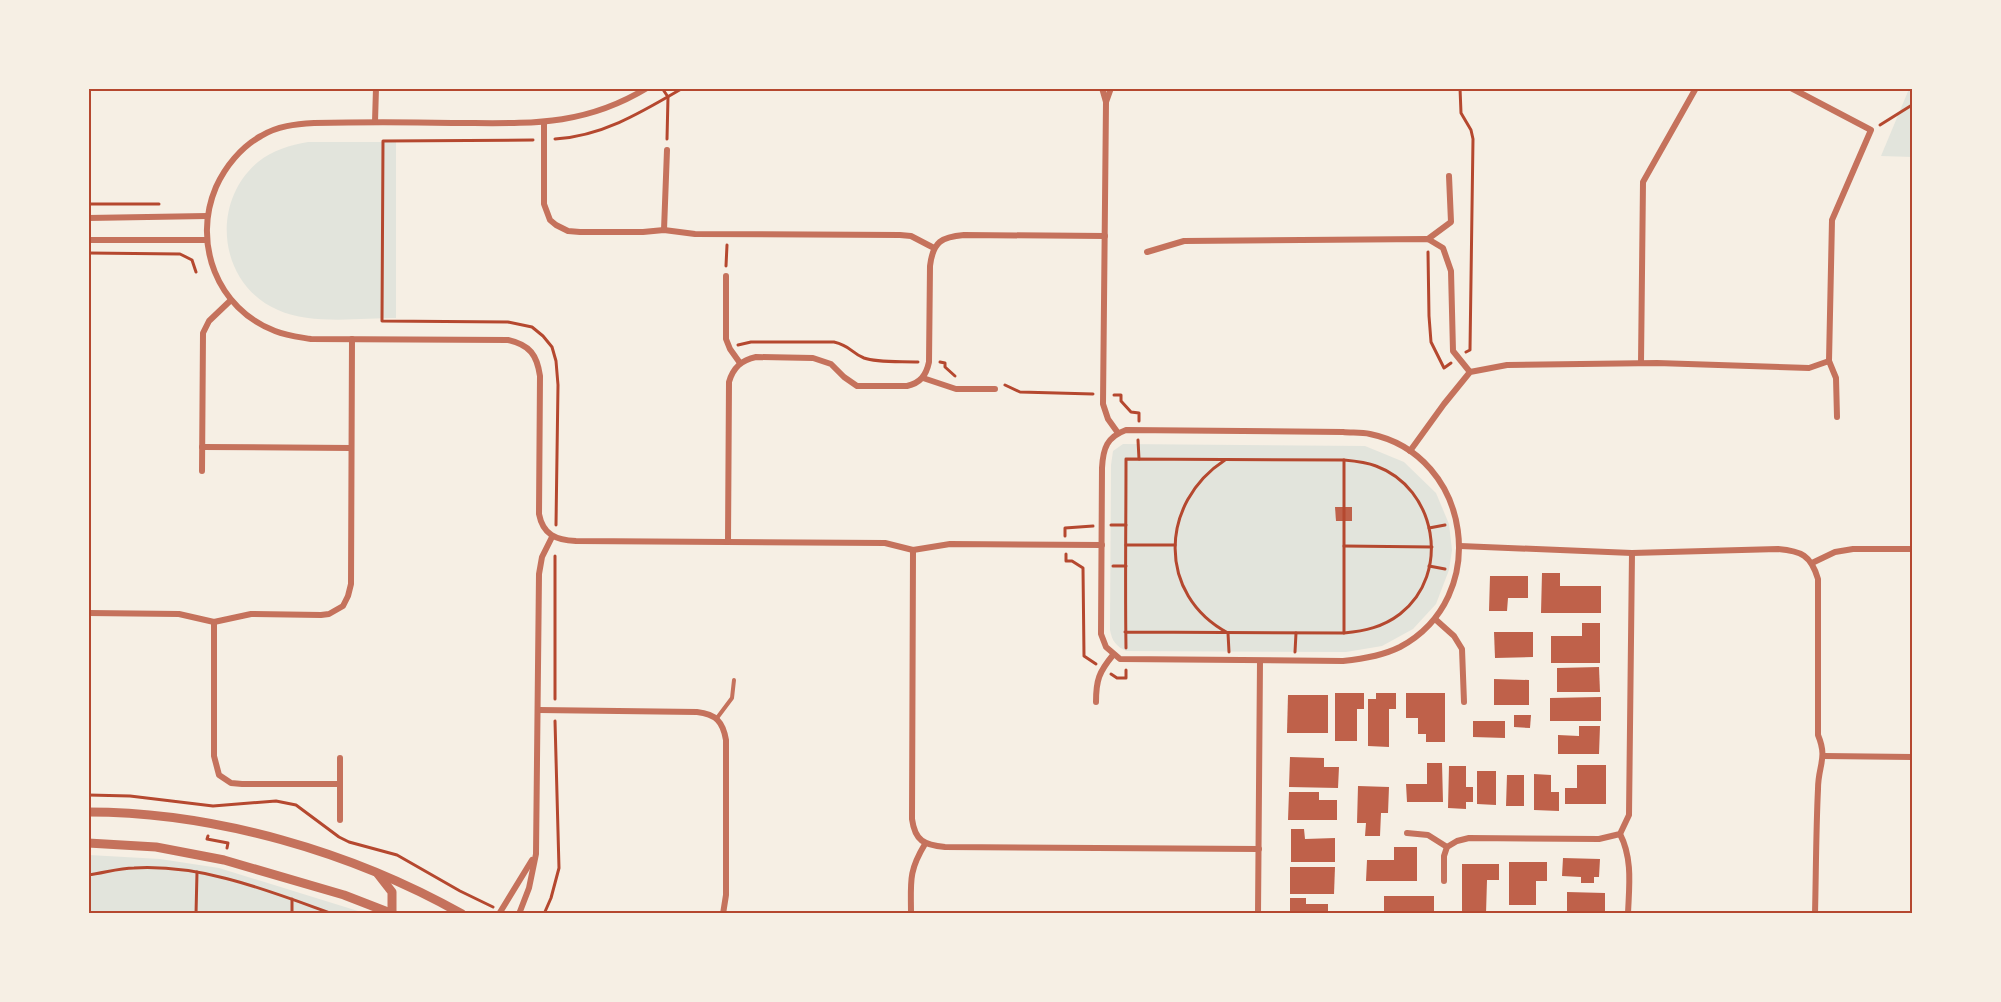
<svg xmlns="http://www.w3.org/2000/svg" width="2001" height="1002" viewBox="0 0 2001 1002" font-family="Roboto,sans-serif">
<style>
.green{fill:#e2e4dc}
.building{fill:#bf614a}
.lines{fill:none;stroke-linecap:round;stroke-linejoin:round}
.path{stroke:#b5482f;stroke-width:3}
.service{stroke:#c5725c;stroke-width:4}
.minor{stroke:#c5725c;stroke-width:6}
.tertiary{stroke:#c5725c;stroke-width:9}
.neatline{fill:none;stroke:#b5482f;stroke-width:2}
</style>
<rect width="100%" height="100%" fill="#f6efe4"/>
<g class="green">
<polygon points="1909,89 1912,89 1912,157 1881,156"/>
<path d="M308 142H396V318C360 318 311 325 278 310 219 285 209 203 258 162 273 150 290 145 308 142Z"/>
<path d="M1123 444 1365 446 1404 462 1436 493 1449 524 1452 550 1449 570 1436 604 1413 629 1382 646 1346 652 1126 651C1116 646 1112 641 1110 630L1111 465 1113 451Z"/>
<polygon points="89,855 160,859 219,868 358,911 358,913 89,914"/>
</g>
<g class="building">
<polygon points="1335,507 1352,507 1352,521 1336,521"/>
<polygon points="1542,573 1560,573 1560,586 1601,586 1601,613 1541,613"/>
<polygon points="1490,576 1528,576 1528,598 1508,598 1507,611 1489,611"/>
<polygon points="1582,623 1600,623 1600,663 1551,663 1551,636 1582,636"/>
<polygon points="1494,632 1533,632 1533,657 1495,658"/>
<polygon points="1599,667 1600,692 1557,692 1557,668"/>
<polygon points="1494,679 1529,680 1529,705 1494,705"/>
<polygon points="1335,693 1364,693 1364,709 1357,709 1357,741 1335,741"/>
<polygon points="1376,693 1396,693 1396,709 1389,709 1389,747 1368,746 1368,699 1376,699"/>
<polygon points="1406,693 1445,693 1445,742 1426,742 1426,734 1418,734 1418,718 1406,718"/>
<polygon points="1288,695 1328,695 1328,733 1287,733"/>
<polygon points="1601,697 1601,721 1550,721 1550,698"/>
<polygon points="1514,715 1531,715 1530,728 1514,727"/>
<polygon points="1473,721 1505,721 1505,738 1473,737"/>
<polygon points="1579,726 1600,726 1599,754 1558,754 1558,735 1579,736"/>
<polygon points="1290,757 1324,758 1324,767 1339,767 1338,788 1289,787"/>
<polygon points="1427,763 1442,763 1443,802 1407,802 1406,784 1427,784"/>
<polygon points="1577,765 1606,765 1606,804 1565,804 1565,788 1577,788"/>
<polygon points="1449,766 1466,766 1466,787 1473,787 1473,802 1466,802 1466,809 1448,808"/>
<polygon points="1477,771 1496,771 1496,805 1477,804"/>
<polygon points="1534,774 1551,775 1551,792 1559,792 1559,811 1534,810"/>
<polygon points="1507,775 1524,775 1524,806 1506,806"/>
<polygon points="1358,786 1389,787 1388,813 1381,813 1380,836 1365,836 1366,823 1357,823"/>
<polygon points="1289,792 1319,792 1319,800 1337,800 1337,820 1288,820"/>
<polygon points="1291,829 1304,829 1305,839 1335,838 1335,862 1291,862"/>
<polygon points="1394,847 1417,847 1417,881 1366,881 1367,860 1394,860"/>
<polygon points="1563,858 1600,859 1599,877 1594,877 1594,883 1581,883 1581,877 1562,876"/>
<polygon points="1509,862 1547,862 1547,881 1536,881 1536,905 1509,905"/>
<polygon points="1462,864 1499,864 1499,880 1487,880 1486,914 1462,914"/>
<polygon points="1290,867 1335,867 1334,894 1290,894"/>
<polygon points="1567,892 1605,893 1605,912 1567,911"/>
<rect x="1384" y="896" width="50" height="18"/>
<polygon points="1290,898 1306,898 1306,904 1328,904 1328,914 1290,914"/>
</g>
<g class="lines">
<g class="path">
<polyline points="662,88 668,97 667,139"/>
<polyline points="1460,88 1461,113 1471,130 1473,139 1470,350 1466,352"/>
<polyline points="1880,125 1912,105"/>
<path d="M555 139C603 136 642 112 683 88"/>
<polyline points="533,140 383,141 382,321 508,322 532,327 543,336 552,347 556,361 558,385 556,525"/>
<polyline points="88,204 159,204"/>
<polyline points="1428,252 1429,316 1431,342 1444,368 1451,363"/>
<polyline points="88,253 180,254 192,260 196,272"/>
<polyline points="726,266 727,245"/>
<path d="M738 345 751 342H834C851 346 850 352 864 358 877 363 903 361 918 362"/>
<polyline points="940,362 945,363 945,367 955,376"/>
<polyline points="1005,385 1020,392 1093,394"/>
<polyline points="1114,395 1121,395 1121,401 1131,412 1139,413 1139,421"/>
<polyline points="1138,440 1139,459"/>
<path d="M1225 460C1159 503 1157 595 1228 633L1229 652"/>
<path d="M1344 460C1355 461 1366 462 1376 466 1436 488 1452 573 1400 614 1383 627 1365 631 1344 633"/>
<polyline points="1111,525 1126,525"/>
<polyline points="1429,528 1445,525"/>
<polyline points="1065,536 1065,528 1093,526"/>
<polyline points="1126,545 1175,545"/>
<polyline points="1344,546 1432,547"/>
<polyline points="1066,554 1066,561 1072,561 1083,568 1084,656 1096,664"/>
<polyline points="1113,566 1126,566"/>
<polyline points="1429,566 1445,569"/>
<path d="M1125 632 1344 633V460L1126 459C1126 522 1125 585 1126 648"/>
<polyline points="1295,652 1296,633"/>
<polyline points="1111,674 1117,678 1126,678 1126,670"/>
<polyline points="555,699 555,556"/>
<polyline points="88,795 130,796 213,806 276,801 296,805 339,837 349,842 397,855 460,891 493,907"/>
<polyline points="208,836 207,839 228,843 227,848"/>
<path d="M88 875C104 873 119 868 134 868 203 864 269 891 333 914"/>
<polyline points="196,914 197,872"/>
<polyline points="292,914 292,899"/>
<polyline points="544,914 551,898 559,868 555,721"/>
</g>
<polyline class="service" points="717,718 732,698 734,680"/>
<g class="minor">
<path d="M647 88C581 128 526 123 452 123 406 122 360 122 314 123 296 124 277 126 261 136 241 147 225 167 216 187 192 243 217 309 275 331 287 336 299 337 311 339L508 340C530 345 537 355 540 376L539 514C543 535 556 540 576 541L885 543 913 550 950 544 1102 545"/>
<polyline points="1102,88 1106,102 1103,404 1108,419 1118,433"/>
<polyline points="1791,88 1871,130 1832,220 1829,361 1836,378 1837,417"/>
<polyline points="1106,102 1111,88"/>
<polyline points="375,122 376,88"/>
<polyline points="544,123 544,204 550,220 556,225 568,231 580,232 643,232 664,230 695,234 900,235 911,236 934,248"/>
<polyline points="88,218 207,216"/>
<polyline points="664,230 667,150"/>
<polyline points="1428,239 1451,222 1449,176"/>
<polyline points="88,240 207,240"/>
<polyline points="1147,252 1184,241 1428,239 1443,248 1451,271 1453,351 1470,372"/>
<polyline points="726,276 726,339 730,349 740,363"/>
<polyline points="1641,363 1643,182 1696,88"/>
<polyline points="923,378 956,389 995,389"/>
<path d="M1126 430 1343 432C1351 433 1361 432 1370 434 1472 455 1492 598 1400 647 1382 656 1363 659 1343 661L1120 659 1106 647 1101 634 1102 468C1103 448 1107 437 1126 430Z"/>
<polyline points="202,447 351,448"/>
<polyline points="1410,451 1444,404 1470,372 1507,365 1657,363 1809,368 1829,361"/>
<polyline points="202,471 203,333 209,321 231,300"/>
<path d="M728 542 729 382C733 368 741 360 756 357L813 358 831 364 844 377 857 386H907C920 383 926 376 929 362L930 266C933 241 942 237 964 235L1105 236"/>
<path d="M1460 546 1632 553 1778 549C1801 551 1811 555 1818 579V735C1828 759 1818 765 1818 789 1816 830 1816 872 1815 914"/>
<path d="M913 550 912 819C915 841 924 845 945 847L1259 849"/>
<polyline points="1812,563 1835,552 1853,549 1912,549"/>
<polyline points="88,613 179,614 214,622 251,614 321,615 329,614 343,606 348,596 351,584 352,339"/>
<polyline points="1435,619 1454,636 1462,649 1464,702"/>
<polyline points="214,622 214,756 219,775 231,783 242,784 340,784"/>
<path d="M1096 702C1096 680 1099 672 1113 655"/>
<path d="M539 710 697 712C716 714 723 722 726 740V895L723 914"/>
<polyline points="1824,756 1912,757"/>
<polyline points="340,820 340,758"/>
<polyline points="1407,833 1428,835 1447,847"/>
<path d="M1620 834C1633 859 1629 887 1628 914"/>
<polyline points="1444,881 1444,856 1447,847 1457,841 1469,838 1599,839 1620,834 1629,815 1632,553"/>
<polyline points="499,914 532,860"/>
<polyline points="519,914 529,888 536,854 539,574 542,557 552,537"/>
<path d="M911 914C911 882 908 872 925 844"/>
<polyline points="1258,914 1260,661"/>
</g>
<g class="tertiary">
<path d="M88 812C215 812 352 852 462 914"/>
<polyline points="88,843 156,847 224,860 344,895 393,914"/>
<polyline points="378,874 392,892 392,913"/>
</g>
</g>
<rect width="2001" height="1002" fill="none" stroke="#f6efe4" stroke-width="180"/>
<rect x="90" y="90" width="1821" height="822" class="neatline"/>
</svg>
